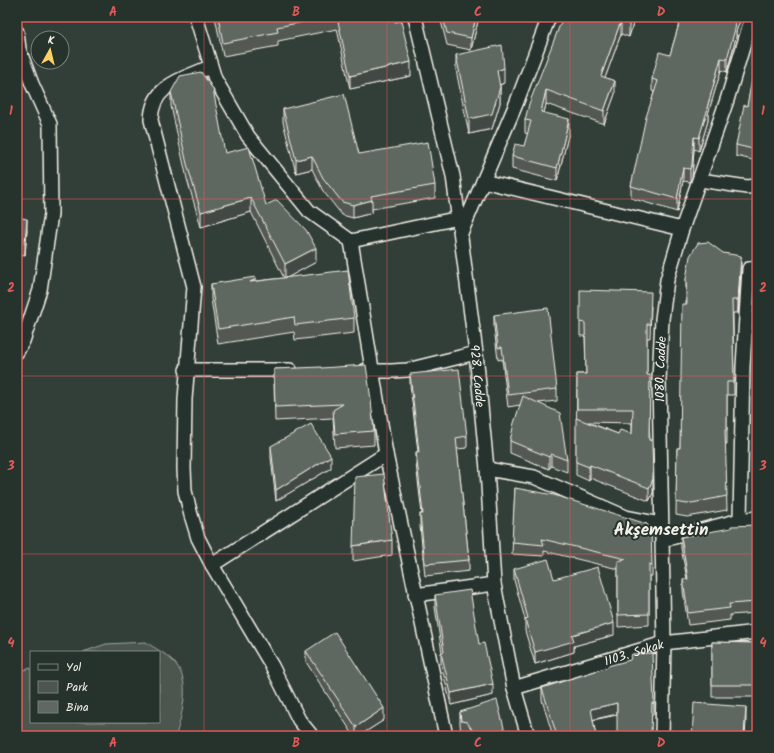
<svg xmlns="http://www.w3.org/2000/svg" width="774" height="753" viewBox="0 0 774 753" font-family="Kalam,sans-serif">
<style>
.green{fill:#4c564f;stroke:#a0a49c}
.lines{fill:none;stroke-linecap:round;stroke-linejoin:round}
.minor-casing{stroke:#f4f1e8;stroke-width:16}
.minor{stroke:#26332d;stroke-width:13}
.wall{fill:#525953;stroke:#f4f1e8;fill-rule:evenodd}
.shaded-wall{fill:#424944;stroke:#f4f1e8}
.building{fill:#5f6861;stroke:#f4f1e8}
.grid{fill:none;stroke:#de5a58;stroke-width:1;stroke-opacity:0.55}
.labels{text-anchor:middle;stroke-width:4;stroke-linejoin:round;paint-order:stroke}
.street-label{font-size:13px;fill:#f4f1e8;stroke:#26332d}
.district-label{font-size:17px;font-weight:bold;fill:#f4f1e8;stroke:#26332d}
.neatline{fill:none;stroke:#de5a58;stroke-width:1.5}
.grid-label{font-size:13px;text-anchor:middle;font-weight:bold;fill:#de5a58}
</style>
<rect width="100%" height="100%" fill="#323e38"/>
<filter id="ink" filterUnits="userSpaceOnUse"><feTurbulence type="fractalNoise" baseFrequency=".025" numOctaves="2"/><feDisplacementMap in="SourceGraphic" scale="8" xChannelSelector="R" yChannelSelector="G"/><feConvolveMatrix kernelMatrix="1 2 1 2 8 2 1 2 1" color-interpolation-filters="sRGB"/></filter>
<g filter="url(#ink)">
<path class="green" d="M146 642C154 648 165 653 172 660 193 679 182 712 176 736H17V672L31 668V722H159V652H83L106 644Z"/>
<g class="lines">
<defs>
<g id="minor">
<polyline points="196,17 215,79 248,136 309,211 351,241 386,454 446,736"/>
<path id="s1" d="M415 17 453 176 476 353 487 469 494 584 514 688 528 736"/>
<polyline points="17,32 19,49 32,84 50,124 51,214 40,290 23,341 17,352"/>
<path d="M210 67C183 79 152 84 151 120L194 287 185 399 184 468 185 491 191 515 198 538 212 565 272 666 299 720 312 736"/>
<polyline points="700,180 747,187 757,186"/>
<polyline points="483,181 682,229"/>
<polyline points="461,233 516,104 549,17"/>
<polyline points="351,241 459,218"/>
<polyline points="186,370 290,370"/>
<polyline points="364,371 392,371 407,370 476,353"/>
<polyline points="487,469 534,477 626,517 661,524"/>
<polyline points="740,520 743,366 749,269 757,268"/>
<polyline points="663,540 740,520 757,518"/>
<polyline points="212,565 386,454"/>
<polyline points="415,595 494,584"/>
<path id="s2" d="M514 688 664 643 757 632"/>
<path id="s3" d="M662 736 664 643 659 380 662 319 667 280 682 229 727 100 752 17"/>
</g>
</defs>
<use href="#minor" class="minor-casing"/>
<use href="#minor" class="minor"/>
</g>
<g class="wall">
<polygon points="215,17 394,17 395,22 411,76 350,89 337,29 278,41 278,46 223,56"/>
<polygon points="440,17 479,17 471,50 447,45"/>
<polygon points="563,17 635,17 629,37 621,34 605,78 615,94 604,124 546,104 544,113 569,132 557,181 512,169 512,156 524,146 528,134 525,133 525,120"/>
<polygon points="681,17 741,17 736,32 736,37 727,72 721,70 708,114 708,121 699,151 694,149 692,177 690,182 683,181 677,212 631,198 631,186 654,92 652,91 652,79 670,55"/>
<polygon points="456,55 504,83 500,85 500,103 492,129 469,134 456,70"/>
<polygon points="757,58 757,161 736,156 736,145 747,106"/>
<polygon points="171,92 225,153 266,205 316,262 288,277 354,318 354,333 295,340 294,332 218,344 211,299 211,284 256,281 284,278 251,212 201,227 187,179 171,106"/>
<polygon points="283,109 359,154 435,185 435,198 372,209 372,213 353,218 342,215 323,191 312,169 296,173 283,122"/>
<polygon points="757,194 757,250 755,250 754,195"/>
<polygon points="17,217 27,230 25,255 17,254"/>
<polygon points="723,253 741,270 738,313 733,313 734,395 727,395 727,444 725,444 727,510 687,517 676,515 677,448 680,448 686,304 686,279"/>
<path d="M651 306 650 338H647V375L650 440 653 493 649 501 590 478 589 481 576 475V462L577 374H586L585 336H580V322ZM588 422 632 423V434H618Z"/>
<polygon points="494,315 557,389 557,401 538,403 567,460 567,472 551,466 549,469 510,453 510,441 520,405 508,407 502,359 498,360 494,327"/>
<polygon points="321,368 374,431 374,445 335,448 333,418 275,421 274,383 274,369"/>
<polygon points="410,374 467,436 467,448 457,449 469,560 469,571 425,576 420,526 420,514 422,514 416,464 416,452 418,452 410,385"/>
<polygon points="271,446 331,468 276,501 271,458"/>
<polygon points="515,488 652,565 652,576 649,576 649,625 618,627 618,569 544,551 544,556 512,554"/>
<polygon points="757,525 757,613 730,615 730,620 688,625 683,591 683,579 687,579 681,548 681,537"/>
<polygon points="392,540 392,555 353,561 353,546"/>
<polygon points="514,569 554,579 614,635 574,646 574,652 535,664 525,631 525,619 514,580"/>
<polygon points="435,595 479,644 493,695 451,705 441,664 441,653 442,653 435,607"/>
<polygon points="712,642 757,643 757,697 712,697"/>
<polygon points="306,651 384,720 359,736 354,736 306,662"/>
<polygon points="542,688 654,703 654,714 617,715 593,720 596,736 553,736 542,700"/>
<polygon points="460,712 506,736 469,736 467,734 461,733 460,724"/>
</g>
<g class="shaded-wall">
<polygon points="476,17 479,17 471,50 471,38"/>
<polygon points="631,17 635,17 629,37 629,24"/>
<polygon points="737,17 741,17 736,32 736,37 727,72 727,59 735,25"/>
<polygon points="621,21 621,34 601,89 601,76"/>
<polygon points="721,58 721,70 708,114 708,121 699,151 699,138"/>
<polygon points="411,62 411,76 350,89 350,76"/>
<polygon points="504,68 504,83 497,86 497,71"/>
<polygon points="615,81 615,94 604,124 604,111"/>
<polygon points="500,87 500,103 492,129 469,134 469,119"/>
<polygon points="546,90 546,104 541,125 541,112"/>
<polygon points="569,119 569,132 557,181 557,168"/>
<polygon points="694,137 694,149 692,177 690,182 690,169"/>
<polygon points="312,156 312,169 296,173 296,160"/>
<polygon points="683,168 683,181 677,212 677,199"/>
<polygon points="251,198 251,212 201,227 201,212"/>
<polygon points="372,200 372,213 353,218 353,205"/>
<polygon points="27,219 27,230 25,255 25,243"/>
<polygon points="316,248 316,262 285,279 285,264"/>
<polygon points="741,256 741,270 738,313 738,300"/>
<polygon points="551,454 551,466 549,469 549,457"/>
<polygon points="331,456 331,468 276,501 276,490"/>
<polygon points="590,465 590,478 589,481 589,467"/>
<polygon points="653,479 653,493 649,501 649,488"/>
<polygon points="614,623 614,635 574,646 574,652 535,664 535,652 572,635"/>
<polygon points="493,684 493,695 451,705 451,693"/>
<polygon points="617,703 617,714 591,720 591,709"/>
<polygon points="746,707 746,722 745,736 744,736"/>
<polygon points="384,708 384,720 359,736 356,736 356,727"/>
</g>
<g class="building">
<polygon points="218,17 330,17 277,27 278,32 223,43"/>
<polygon points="337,17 394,17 395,22 401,21 411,62 350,76"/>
<polygon points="443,17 476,17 471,38 447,33"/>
<polygon points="563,17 631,17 629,24 621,21 601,76 615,81 604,111 546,90 541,112 569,119 557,168 512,156 515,144 524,146 531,121 525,120 529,104"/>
<polygon points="681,17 737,17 735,25 736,25 727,59 721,58 707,108 708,108 699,138 694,137 692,165 690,169 683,168 677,199 631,186 646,117 658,81 652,79 659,52 670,55"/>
<polygon points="502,45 504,68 497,71 500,87 492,114 469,119 456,55"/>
<polygon points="756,58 757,58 757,150 736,145 744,105 747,106"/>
<polygon points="201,72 213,89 225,153 249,147 266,205 277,200 306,230 316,248 285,264 251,198 201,212 187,164 171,92 180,76"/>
<polygon points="344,94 359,154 428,142 435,185 371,196 372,200 353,205 342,202 323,178 312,156 296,160 283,109"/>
<polygon points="757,194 757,238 755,239 754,195"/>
<polygon points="17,217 27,219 25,243 17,242"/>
<polygon points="708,242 723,253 741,256 738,300 732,300 734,382 727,382 727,430 725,430 727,496 687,504 676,502 677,448 680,448 682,304 687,304 686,279 690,256 698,243"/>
<polygon points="348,270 354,318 295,325 294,317 218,329 211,284 255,277 256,279 250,282"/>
<polygon points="580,290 651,292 650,324 647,324 647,375 650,375 649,440 652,441 653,479 649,488 590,465 589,467 576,462 576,418 618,434 620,430 632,434 633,409 577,409 577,374 586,374 585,323 580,322"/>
<polygon points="548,308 557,389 508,395 502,347 498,348 494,315"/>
<polygon points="366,365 371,400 374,431 335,434 333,410 343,404 275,407 274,369 321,367 321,368"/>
<polygon points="459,369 467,436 456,438 469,560 425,564 420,514 423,514 416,452 419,452 410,374"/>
<polygon points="523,396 560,413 567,460 551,454 549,457 510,441 514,423"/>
<polygon points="311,424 331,456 276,490 271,446"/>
<polygon points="384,474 392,540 353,546 355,477"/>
<polygon points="515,488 554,495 647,524 651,531 652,565 649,564 649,614 618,615 618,561 626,559 542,539 544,545 512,542"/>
<polygon points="757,525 757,602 729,604 730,608 688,613 683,579 688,579 681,537 731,528 731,526"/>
<polygon points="548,559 554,579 598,567 614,623 572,635 574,641 535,652 525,619 528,618 514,569"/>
<polygon points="470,590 479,644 484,643 493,684 451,693 441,653 444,652 435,595"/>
<polygon points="335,632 384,708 356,727 306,651"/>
<polygon points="712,642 757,643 757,685 712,685"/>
<polygon points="652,653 654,703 652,703 651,736 617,736 617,703 591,709 596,736 557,736 542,688 608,667 608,666 630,660 632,654"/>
<polygon points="497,700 506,736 476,736 467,722 461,721 460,712"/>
<polygon points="694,703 746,707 744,736 692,736"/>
</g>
</g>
<path class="grid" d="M204 17V736M387 17V736M570 17V736M17 199H757M17 376H757M17 554H757"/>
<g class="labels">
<g class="street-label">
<text dy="5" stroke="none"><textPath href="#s3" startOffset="367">1080. Cadde</textPath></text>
<text dy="5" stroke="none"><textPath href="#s1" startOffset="365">928. Cadde</textPath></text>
<text dy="5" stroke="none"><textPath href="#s2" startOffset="125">1103. Sokak</textPath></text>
</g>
<g class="district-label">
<text x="661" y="535">Akşemsettin</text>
</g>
</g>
<rect width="774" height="753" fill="none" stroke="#26332d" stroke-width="44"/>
<rect x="30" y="651" width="130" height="72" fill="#26332d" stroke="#787f78"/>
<rect x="38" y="664" width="20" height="6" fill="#26332d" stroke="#787f78"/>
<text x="66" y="671" font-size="12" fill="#f4f1e8">Yol</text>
<rect x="38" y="681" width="20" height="12" fill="#4c564f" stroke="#787f78"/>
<text x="66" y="691" font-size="12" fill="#f4f1e8">Park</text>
<rect x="38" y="701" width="20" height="12" fill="#5f6861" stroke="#787f78"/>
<text x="66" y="711" font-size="12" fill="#f4f1e8">Bina</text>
<g transform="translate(50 50) rotate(8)"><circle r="19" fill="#26332d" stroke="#787f78"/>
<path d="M0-3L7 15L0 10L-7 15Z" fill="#ffd166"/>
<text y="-6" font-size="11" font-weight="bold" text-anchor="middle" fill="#f4f1e8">K</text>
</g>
<rect x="22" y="22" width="730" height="709" class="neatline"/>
<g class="grid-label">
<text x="113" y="16">A</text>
<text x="296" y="16">B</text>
<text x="478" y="16">C</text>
<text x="661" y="16">D</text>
<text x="11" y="115">1</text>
<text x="763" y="115">1</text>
<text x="11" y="292">2</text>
<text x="763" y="292">2</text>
<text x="11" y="470">3</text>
<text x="763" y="470">3</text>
<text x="11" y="647">4</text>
<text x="763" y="647">4</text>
<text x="113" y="747">A</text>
<text x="296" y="747">B</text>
<text x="478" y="747">C</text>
<text x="661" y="747">D</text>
</g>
</svg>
